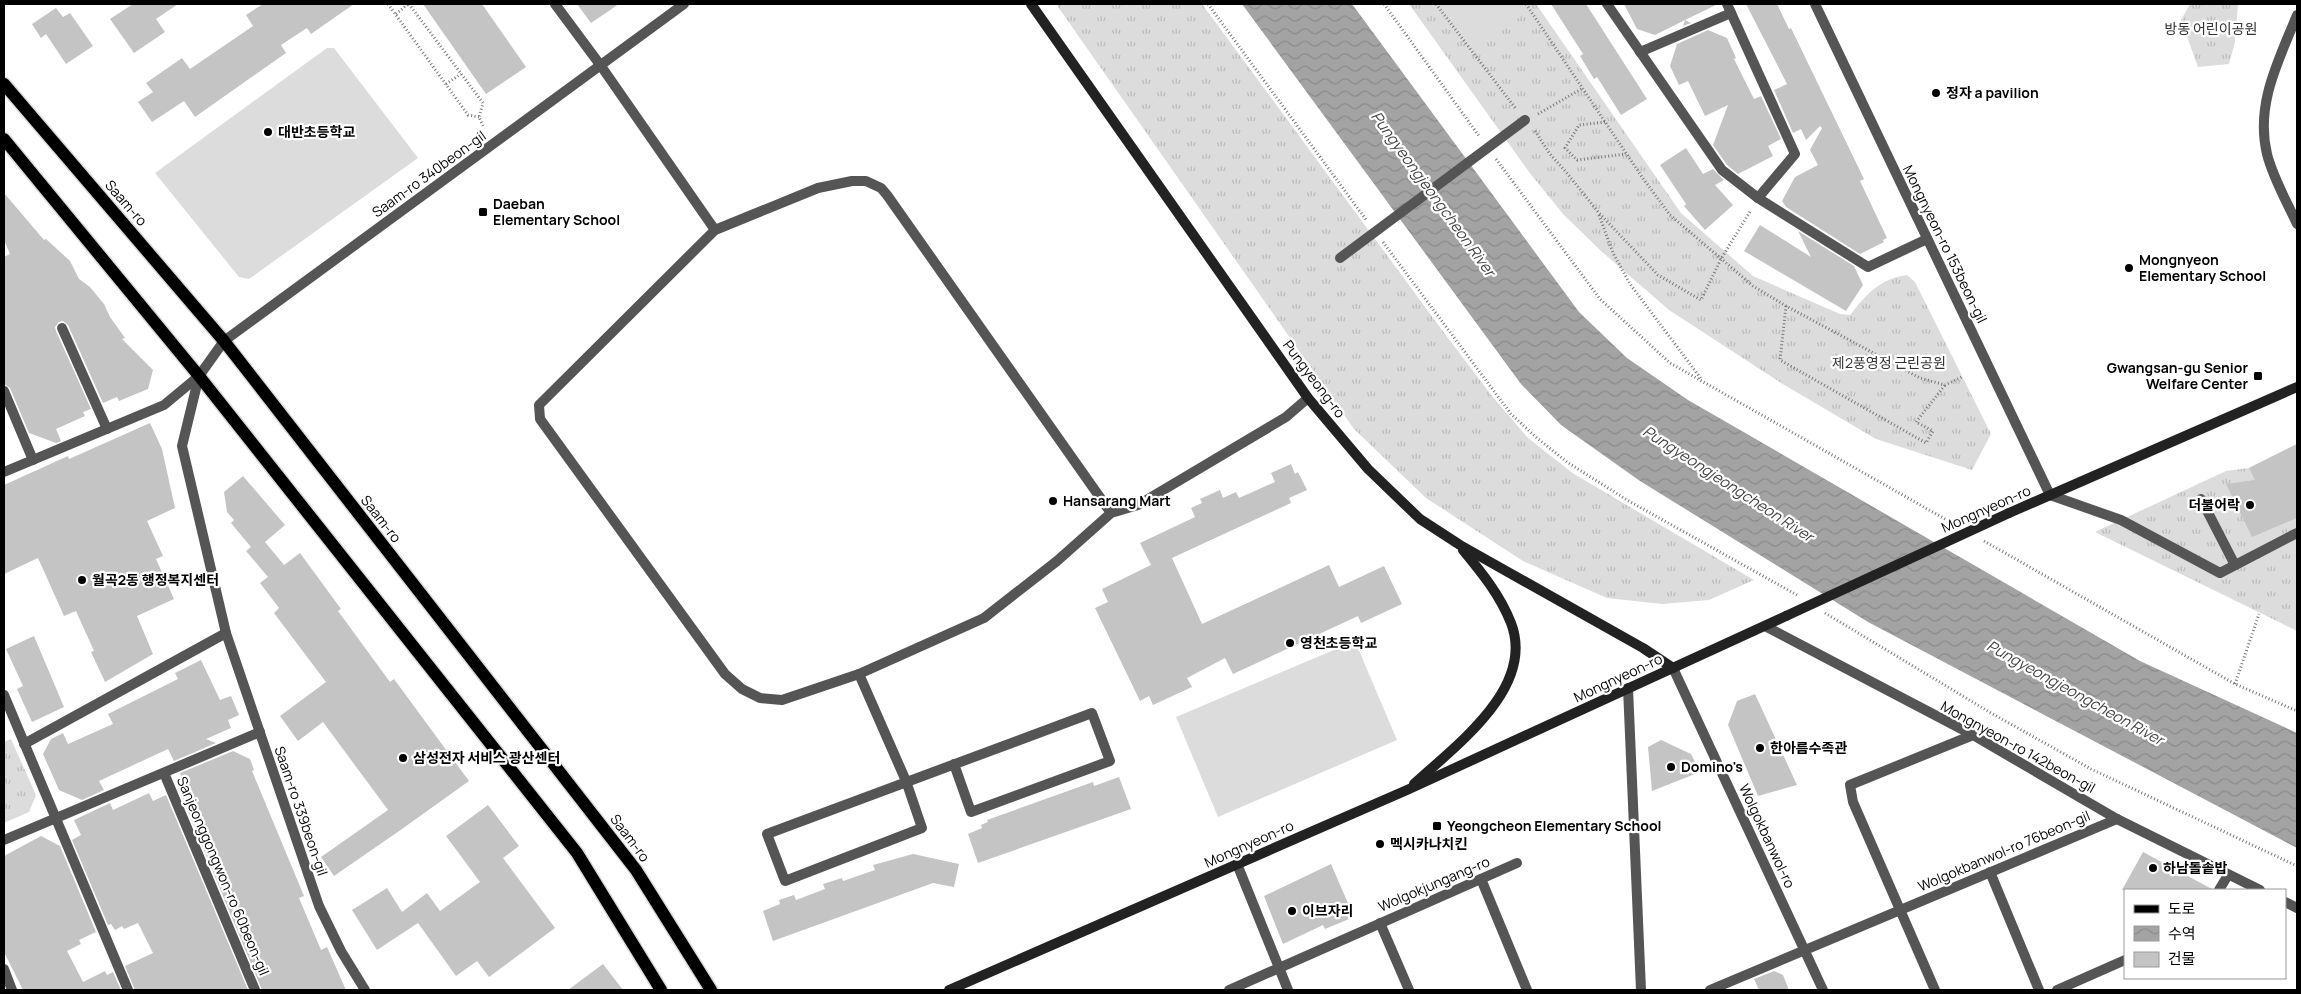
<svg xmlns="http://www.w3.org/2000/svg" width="2301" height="994" viewBox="0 0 2301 994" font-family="Manrope,'Noto Sans KR',sans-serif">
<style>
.grass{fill:url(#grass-tufts)}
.pitch{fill:#dcdcdc}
.water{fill:url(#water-waves)}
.building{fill:#c4c4c4}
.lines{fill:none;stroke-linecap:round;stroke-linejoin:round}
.primary-casing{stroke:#dbdbdb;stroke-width:15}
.path{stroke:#777;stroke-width:3;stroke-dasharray:1 2.5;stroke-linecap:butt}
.service{stroke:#555;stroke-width:10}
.minor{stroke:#555;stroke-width:10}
.tertiary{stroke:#555;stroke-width:10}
.secondary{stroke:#222;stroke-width:10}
.primary{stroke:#000;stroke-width:12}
.pedestrian-bridge{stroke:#555;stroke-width:10}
.secondary-bridge{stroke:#222;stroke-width:10}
.poi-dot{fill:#000;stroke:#fff;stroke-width:2}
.labels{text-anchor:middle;stroke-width:4.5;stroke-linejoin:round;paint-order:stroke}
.park-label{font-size:14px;fill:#333;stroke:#fff}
.poi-label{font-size:14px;font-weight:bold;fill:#000;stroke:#fff;text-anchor:start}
.street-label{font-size:14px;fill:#000;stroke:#fff}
.water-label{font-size:15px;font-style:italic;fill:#444;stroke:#fff}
</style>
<defs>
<pattern id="grass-tufts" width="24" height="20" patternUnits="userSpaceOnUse" patternTransform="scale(1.25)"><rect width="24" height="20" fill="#dcdcdc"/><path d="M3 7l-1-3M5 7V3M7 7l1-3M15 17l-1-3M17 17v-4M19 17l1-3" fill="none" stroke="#bbb"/></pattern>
<pattern id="water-waves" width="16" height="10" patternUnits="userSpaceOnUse" patternTransform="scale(1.25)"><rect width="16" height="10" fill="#a3a3a3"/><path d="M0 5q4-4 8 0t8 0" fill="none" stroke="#8b8b8b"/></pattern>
</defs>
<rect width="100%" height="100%" fill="#fff"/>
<g class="grass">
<polygon points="1056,4 1202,4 1442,330 1492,396 1528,438 1574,474 1754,580 1709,600 1662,604 1607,598 1523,561 1426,498 1354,429"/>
<path d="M1409 4H1536L1681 213 1753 276 1840 314 1850 315C1867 294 1879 279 1907 275L1915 282 1991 434 1972 470 1876 439 1781 383 1669 310 1601 251 1563 214 1529 172Z"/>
<polygon points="2190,4 2238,4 2235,42 2229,64 2198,67 2181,20"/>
<polygon points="2297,444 2297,631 2095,532 2226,471 2249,468"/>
<polygon points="11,739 36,795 29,812 4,823 4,742"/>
</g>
<g class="pitch">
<polygon points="1436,4 1523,4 1528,11 1471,51"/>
<polygon points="327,48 334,48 418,158 249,279 239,277 155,173"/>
<polygon points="1355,641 1397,740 1218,817 1176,717"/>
</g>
<polygon class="water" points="1242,4 1352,4 1579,312 1627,358 1688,400 2140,661 2297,733 2297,848 1868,622 1640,481 1561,425 1521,384"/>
<g class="building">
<polygon points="133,4 178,4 156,19 165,32 134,53 110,19"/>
<polygon points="263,4 354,4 311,34 307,28 281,45 286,53 195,117 184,101 152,122 138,102 153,92 146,83 182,58 190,69 253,26 246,15"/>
<polygon points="423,4 482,4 526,67 486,94"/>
<polygon points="577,4 619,4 591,23"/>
<polygon points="1551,4 1586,4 1647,99 1621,115 1597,77 1594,79 1580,56 1583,54"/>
<polygon points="1624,4 1718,4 1685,20 1691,23 1683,26 1685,20 1655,35 1637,29"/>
<polygon points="1746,4 1777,4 1789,29 1791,28 1864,179 1860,181 1887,238 1883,240 1884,242 1860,254 1786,207 1782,201 1795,177 1818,165 1810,150 1822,128 1820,126 1806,140 1801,129 1793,133 1774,90 1787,84"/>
<polygon points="56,8 63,17 70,13 93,46 66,64 46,34 41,38 32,24"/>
<polygon points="1708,30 1727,38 1736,58 1734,59 1754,99 1761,96 1781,139 1768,146 1773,156 1738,174 1727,165 1713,145 1728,105 1705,116 1688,81 1679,85 1670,66 1677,44"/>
<polygon points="1686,148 1703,174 1713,169 1724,180 1715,185 1733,205 1705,230 1684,206 1686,204 1660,165"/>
<polygon points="4,193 44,240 46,239 70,261 79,279 90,287 104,304 110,317 125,338 122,339 153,370 148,389 119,401 117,397 103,403 68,325 63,321 59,322 55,327 56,331 91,409 83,412 85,416 56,429 61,441 56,443 29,433 10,388 4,384 4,257 10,254 4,240"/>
<polygon points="1760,225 1811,257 1798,231 1854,266 1863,285 1846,311 1744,251"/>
<polygon points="150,423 162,449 175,508 147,521 163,556 156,559 174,599 137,616 153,654 105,682 91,652 94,651 76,611 64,616 38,558 4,574 4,485 68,456 69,459"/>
<polygon points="2297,444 2297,518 2252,537 2226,484 2255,480 2249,468"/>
<polygon points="1291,464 1295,474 1298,472 1307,490 1289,498 1291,503 1172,558 1202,624 1329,565 1339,587 1384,566 1402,604 1361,623 1358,616 1233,674 1225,658 1187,678 1192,687 1153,705 1149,696 1140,701 1095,608 1108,602 1102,589 1151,565 1140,543 1195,517 1191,508 1202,503 1200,499 1220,490 1223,498 1236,492 1239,498 1275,482 1271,473"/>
<polygon points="243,476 285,525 265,542 284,565 300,553 341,609 338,611 390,682 394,679 469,781 402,829 334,876 321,857 388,810 323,722 298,741 280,716 326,682 274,613 279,608 260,583 268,577 246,551 251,547 231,523 234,520 227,512 224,492"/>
<polygon points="34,636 64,707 32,722 17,689 23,686 6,649"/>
<polygon points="201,660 220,700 231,696 239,715 228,720 231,728 206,739 216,743 174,761 168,749 99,781 104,790 82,800 59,790 43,754 51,739 63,733 68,744 113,724 108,714 178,679 175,673"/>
<polygon points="1755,694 1797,785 1758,796 1728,725 1737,701"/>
<polygon points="1661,740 1691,754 1700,772 1652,791 1648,747"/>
<polygon points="233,751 250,759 254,770 252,771 304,896 299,898 321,950 327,947 346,990 262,990 179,790 181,789 179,783 183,781 180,773"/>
<polygon points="1119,777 1131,809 978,863 968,834 982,828 981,825 988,822 987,820 1093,782 1094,786"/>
<polygon points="149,793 153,801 166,795 248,990 135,990 125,966 153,953 138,923 124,929 122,926 115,930 111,924 108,925 72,840 81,835 74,820 110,803 113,810"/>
<polygon points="488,805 519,846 503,858 555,928 489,977 477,961 456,976 418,923 377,950 352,910 387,888 402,912 427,893 440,911 480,882 446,836"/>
<polygon points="41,836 60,846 96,932 79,940 81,944 67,951 83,982 105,971 107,975 113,972 121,990 23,990 4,952 4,856"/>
<polygon points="2143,852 2212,889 2212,890 2122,890"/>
<polygon points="913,854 959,864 954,887 933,883 773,941 763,911 780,904 779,900 794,895 796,900 825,889 823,884 842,878 843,881 875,870 873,865"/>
<polygon points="1331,864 1354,917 1325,929 1323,925 1283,944 1264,896"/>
<polygon points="603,964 623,990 568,990"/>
<polygon points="1774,971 1783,975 1789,990 1759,990 1754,979"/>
</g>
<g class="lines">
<defs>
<g id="primary">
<polyline points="4,84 224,341 636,870 711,990"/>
<polyline points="4,139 199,376 577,853 661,990"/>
</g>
</defs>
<use href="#primary" class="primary-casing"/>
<g class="path">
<polyline points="388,4 468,115 479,117"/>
<polyline points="409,4 483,103 479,117 484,128"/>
<polyline points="1208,4 1367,221"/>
<polyline points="1384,4 1479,136"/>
<polyline points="1436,4 1516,109"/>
<polyline points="1526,4 1642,177 1670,215 1753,286 1786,306 1920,378 1945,385 1962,377"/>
<polyline points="396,14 408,4"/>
<polyline points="446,84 461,74"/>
<polyline points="1538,114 1583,88"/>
<polyline points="1605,122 1579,125 1565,148 1577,160 1626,154"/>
<polyline points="1535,131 1550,154 1566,172 1599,213 1658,275 1701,300 1721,259 1751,210"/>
<polyline points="1496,159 1600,299 1670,363 1952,523"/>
<polyline points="1599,215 1613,253 1630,284 1702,380"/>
<polyline points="1383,242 1511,414 1537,438 1567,462 1627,500 1797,595"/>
<polyline points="1786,306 1780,360 1926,443 1933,431 1916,422 1945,385"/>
<polyline points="1984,541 2235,684 2297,711"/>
<polyline points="1825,613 1991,713 2091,769 2297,866"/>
<polyline points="2235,684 2259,614"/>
</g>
<g class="service">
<path d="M2297 15C2279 60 2255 104 2267 154 2273 178 2287 202 2297 224"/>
<polyline points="601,66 715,230"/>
<polyline points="62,328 107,429"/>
<polyline points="2050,495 2121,520 2220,573 2297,533"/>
<polyline points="2201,499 2235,565"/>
<polyline points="1111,513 887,195 881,188 866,181 852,181 818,188 715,230 539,405 540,419 725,674 742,689 760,698 782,700 859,674 984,618 1057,561 1111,513 1138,505 1286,417 1308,398"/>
<polyline points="859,674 906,781 922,828 785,881 767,834 1092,713 1110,761 971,812 954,764"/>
</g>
<g class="minor">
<polyline points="555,4 601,66"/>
<polyline points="1607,4 1722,170 1758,198 1868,267 1927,239"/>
<polyline points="1727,4 1795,154 1758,198"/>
<polyline points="1640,52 1731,13"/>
<polyline points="199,376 182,446 226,633 319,906 341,951 365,990"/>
<polyline points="4,391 33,460"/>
<polyline points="4,472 164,405 199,376 224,341 684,4"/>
<polyline points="1765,626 1973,735 2117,819 2260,890"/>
<polyline points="1628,688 1641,990"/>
<polyline points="4,695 128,990"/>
<polyline points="24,744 226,633"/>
<polyline points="164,773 255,990"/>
<polyline points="4,840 260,732"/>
<polyline points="1237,864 1288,990"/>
<polyline points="1990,872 2039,990"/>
<polyline points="1481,879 1527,990"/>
<polyline points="2219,890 2228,875"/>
<polyline points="2285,902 2297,908"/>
<polyline points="1380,923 1409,990"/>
<polyline points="4,969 12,990"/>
<polyline points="1229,990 1517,863"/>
<polyline points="1710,990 2117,819"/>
<polyline points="1935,990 1853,802 1850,785 1973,735"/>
<polyline points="2057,990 2125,960"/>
</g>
<g class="tertiary">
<polyline points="1815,4 2050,495"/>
<polyline points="1673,668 1823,990"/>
</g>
<g class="secondary">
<polyline points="1031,4 1308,398 1368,469 1420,519 1460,545 1643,648 1673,668"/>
<polyline points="2009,513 2297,387"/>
<path d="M1414 784C1455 746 1536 688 1511 623 1500 595 1482 573 1463 550"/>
<polyline points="949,990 1407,790 1786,616"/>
</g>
<use href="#primary" class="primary"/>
<polyline class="pedestrian-bridge" points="1340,258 1525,120"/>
<polyline class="secondary-bridge" points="1786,616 2009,513"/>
</g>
<g class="poi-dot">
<circle cx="1936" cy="93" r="5"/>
<circle cx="268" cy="132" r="5"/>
<rect x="478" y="207" width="10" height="10" rx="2.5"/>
<circle cx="2129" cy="268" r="5"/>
<rect x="2253" y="371" width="10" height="10" rx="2.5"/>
<circle cx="1053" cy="501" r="5"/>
<circle cx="2250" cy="505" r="5"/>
<circle cx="82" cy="580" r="5"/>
<circle cx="1290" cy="643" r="5"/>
<circle cx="1760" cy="748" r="5"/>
<circle cx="403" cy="758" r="5"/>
<circle cx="1671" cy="767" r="5"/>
<rect x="1432" y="821" width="10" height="10" rx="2.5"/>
<circle cx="1380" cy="844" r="5"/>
<circle cx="2153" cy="868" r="5"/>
<circle cx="1292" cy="911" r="5"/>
</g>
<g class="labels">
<g class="park-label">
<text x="2211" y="34">방동 어린이공원</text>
<text x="1889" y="368">제2풍영정 근린공원</text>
</g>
<g class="poi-label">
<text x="1946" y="98">정자 a pavilion</text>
<text x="278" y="137">대반초등학교</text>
<text x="493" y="209">Daeban<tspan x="493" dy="16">Elementary School</tspan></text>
<text x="2139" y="265">Mongnyeon<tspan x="2139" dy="16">Elementary School</tspan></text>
<text x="2248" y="373" text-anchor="end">Gwangsan-gu Senior<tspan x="2248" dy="16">Welfare Center</tspan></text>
<text x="1063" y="506">Hansarang Mart</text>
<text x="2240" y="510" text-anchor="end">더불어락</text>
<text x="92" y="585">월곡2동 행정복지센터</text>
<text x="1300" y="648">영천초등학교</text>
<text x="1770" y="753">한아름수족관</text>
<text x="413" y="763">삼성전자 서비스 광산센터</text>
<text x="1681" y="772">Domino's</text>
<text x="1447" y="831">Yeongcheon Elementary School</text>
<text x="1390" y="849">멕시카나치킨</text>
<text x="2163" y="873">하남돌솥밥</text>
<text x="1302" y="916">이브자리</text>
</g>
<g class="street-label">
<text transform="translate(429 174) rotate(-36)" y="5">Saam-ro 340beon-gil</text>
<text transform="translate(126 203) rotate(49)" y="5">Saam-ro</text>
<text transform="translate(1945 244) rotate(64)" y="5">Mongnyeon-ro 153beon-gil</text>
<text transform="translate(1314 379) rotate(53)" y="5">Pungyeong-ro</text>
<text transform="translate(1986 509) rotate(-24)" y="5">Mongnyeon-ro</text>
<text transform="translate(381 519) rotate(52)" y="5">Saam-ro</text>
<text transform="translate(1618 678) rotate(-25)" y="5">Mongnyeon-ro</text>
<text transform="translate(2018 747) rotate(29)" y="5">Mongnyeon-ro 142beon-gil</text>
<text transform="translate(301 811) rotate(71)" y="5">Saam-ro 339beon-gil</text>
<text transform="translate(1767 836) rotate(65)" y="5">Wolgokbanwol-ro</text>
<text transform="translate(630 838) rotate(53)" y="5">Saam-ro</text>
<text transform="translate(1249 844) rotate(-24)" y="5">Mongnyeon-ro</text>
<text transform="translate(2004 851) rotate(-23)" y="5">Wolgokbanwol-ro 76beon-gil</text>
<text transform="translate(223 876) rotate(67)" y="5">Sanjeonggongwon-ro 60beon-gil</text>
<text transform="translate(1434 884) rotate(-23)" y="5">Wolgokjungang-ro</text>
</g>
<g class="water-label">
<text transform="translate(1433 194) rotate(54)" y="5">Pungyeongjeongcheon River</text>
<text transform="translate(1728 484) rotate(33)" y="5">Pungyeongjeongcheon River</text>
<text transform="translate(2075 693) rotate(29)" y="5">Pungyeongjeongcheon River</text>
</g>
</g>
<rect width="2301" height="994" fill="none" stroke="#000000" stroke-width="10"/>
<rect x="2124" y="889" width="162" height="90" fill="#ffffff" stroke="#999999"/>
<rect x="2134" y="905" width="25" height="8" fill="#000000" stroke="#999999"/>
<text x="2168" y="914" font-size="15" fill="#000000">도로</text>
<rect x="2134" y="926" width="25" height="15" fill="url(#water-waves)" stroke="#999999"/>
<text x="2168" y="939" font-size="15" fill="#000000">수역</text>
<rect x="2134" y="952" width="25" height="15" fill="#c4c4c4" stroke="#999999"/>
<text x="2168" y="964" font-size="15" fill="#000000">건물</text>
</svg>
